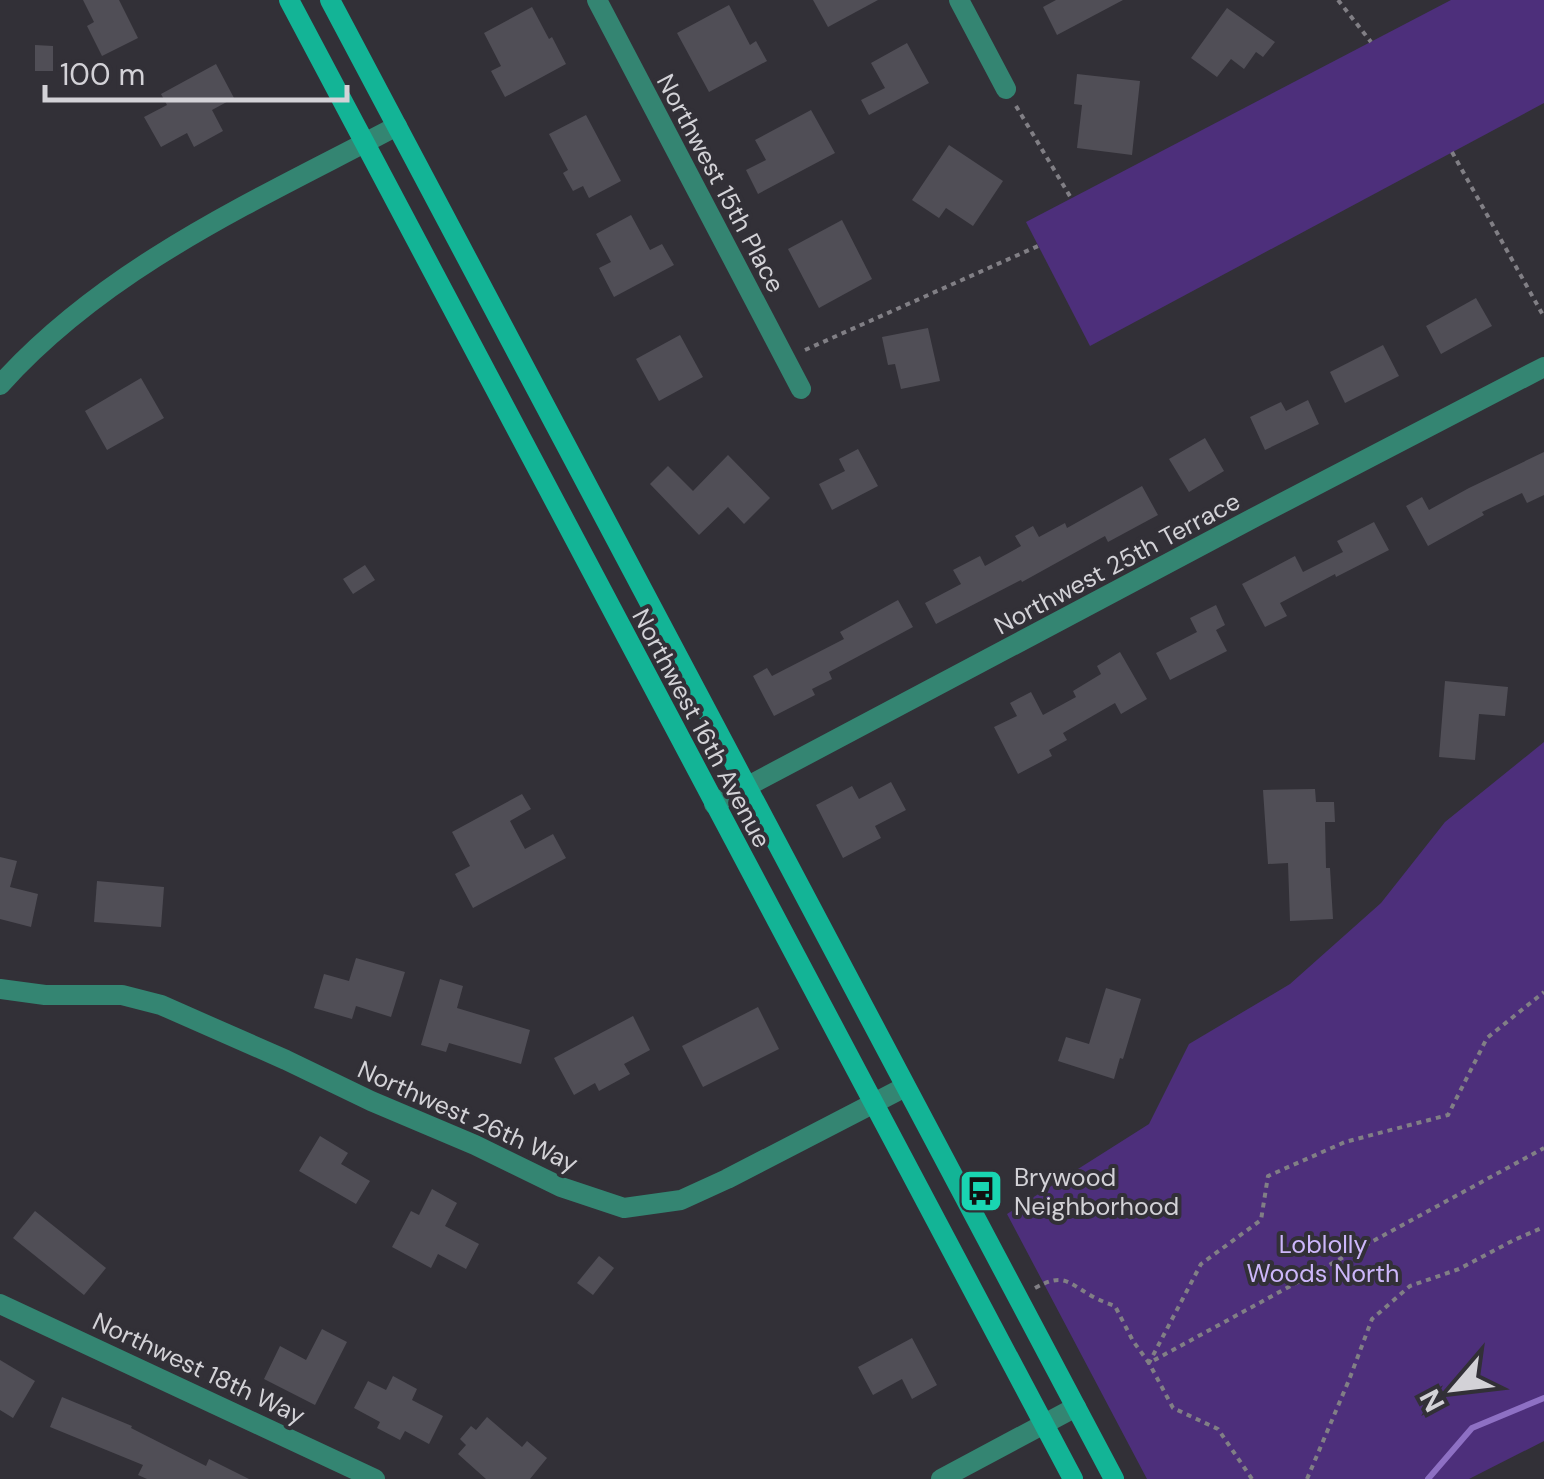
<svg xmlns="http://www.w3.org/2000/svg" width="1544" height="1479" viewBox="0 0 1544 1479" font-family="'DM Sans',sans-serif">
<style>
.green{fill:#4d2f7b}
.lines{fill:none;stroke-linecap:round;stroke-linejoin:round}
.stream{stroke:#8e70c4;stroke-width:6}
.building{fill:#504e56}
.path{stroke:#817f85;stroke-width:4;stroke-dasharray:5 5;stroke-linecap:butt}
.minor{stroke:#348572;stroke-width:20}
.secondary{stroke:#13b496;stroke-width:20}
.labels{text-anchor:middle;stroke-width:8;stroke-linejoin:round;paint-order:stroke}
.street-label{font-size:25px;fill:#d3d2d7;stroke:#323037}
.poi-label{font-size:25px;fill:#d3d2d7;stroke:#323037;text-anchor:start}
.park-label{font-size:25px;fill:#cdb7fa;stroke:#323037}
</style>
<rect width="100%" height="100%" fill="#323037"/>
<g class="green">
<polygon points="1451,0 1544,0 1544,103 1090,346 1026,222"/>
<polygon points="1544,742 1544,1441 1469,1479 1147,1479 1007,1214 1149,1124 1189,1044 1290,984 1381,903 1445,822"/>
</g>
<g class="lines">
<polyline class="stream" points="1428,1479 1472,1428 1544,1398"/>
</g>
<g class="building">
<polygon points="83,0 119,0 138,38 102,56 87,26 94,22"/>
<polygon points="813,0 878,0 828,27"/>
<polygon points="1056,0 1123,0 1057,35 1043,7"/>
<polygon points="729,5 750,45 756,41 767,61 709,92 677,33"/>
<polygon points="532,7 549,39 552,37 566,64 505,97 491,71 501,66 484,33"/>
<polygon points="1227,8 1275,42 1263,57 1256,52 1244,69 1231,59 1217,77 1191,58"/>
<polygon points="907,43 929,83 869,115 861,100 885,88 871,63"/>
<polygon points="35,45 53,46 53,71 35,71"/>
<polygon points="216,64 234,98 212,110 223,131 194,147 187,133 161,147 144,117 167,105 161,94"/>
<polygon points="1077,74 1140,81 1132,155 1077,148 1082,105 1074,104"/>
<polygon points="811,110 835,153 758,194 746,170 766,160 755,140"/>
<polygon points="586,115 621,181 589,198 583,186 573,191 563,173 568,170 549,134"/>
<polygon points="949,145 1003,181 973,226 946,208 939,218 912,200"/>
<polygon points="631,215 650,250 662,244 674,265 614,297 599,268 611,262 596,234"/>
<polygon points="842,220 872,279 819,308 788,249"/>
<polygon points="1476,298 1492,326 1441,354 1426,326"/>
<polygon points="928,328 940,381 901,389 895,364 888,365 882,337"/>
<polygon points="680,335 703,377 659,401 636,359"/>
<polygon points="1383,345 1399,376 1345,403 1330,372"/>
<polygon points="141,378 164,418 107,450 85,411"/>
<polygon points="1308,400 1319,424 1265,450 1250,417 1281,402 1286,411"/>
<polygon points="1205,438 1224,471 1189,492 1169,459"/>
<polygon points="858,449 878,486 832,510 819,484 845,471 839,459"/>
<polygon points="1544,452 1544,495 1527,503 1522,493 1482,512 1484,515 1428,546 1406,506 1422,497 1429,510 1469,488"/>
<polygon points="728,455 770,498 744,524 728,507 699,535 650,484 668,466 693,491"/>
<polygon points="1142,486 1158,515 1108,542 1105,536 1022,582 1021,580 936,624 925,603 961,584 953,570 980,556 985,566 1021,546 1015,536 1033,526 1039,537 1065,523 1067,528"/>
<polygon points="1374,522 1389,550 1336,577 1335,574 1280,603 1287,616 1265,627 1242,584 1295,556 1303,572 1343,552 1337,541"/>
<polygon points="365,565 375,580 353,594 343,579"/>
<polygon points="898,600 913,627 829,672 832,679 812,689 815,695 774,716 753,676 767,668 772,676 844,639 840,632"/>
<polygon points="1216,605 1225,625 1216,630 1227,651 1170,680 1156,653 1197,632 1190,618"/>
<polygon points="1120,652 1147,699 1121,714 1115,703 1063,733 1067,740 1049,750 1052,756 1018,774 994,727 1017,716 1010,703 1031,692 1043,715 1076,697 1073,691 1101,674 1097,666"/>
<polygon points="1445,681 1508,687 1505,716 1479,714 1475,760 1439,757"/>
<polygon points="891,782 906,810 875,826 881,838 843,858 816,805 852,786 859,799"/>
<polygon points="1315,789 1316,802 1334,802 1335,822 1325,822 1326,868 1330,868 1333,919 1290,921 1288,863 1268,864 1263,790"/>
<polygon points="522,794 531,809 510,821 525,849 553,834 566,858 473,908 455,874 470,866 452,832"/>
<polygon points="0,857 17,861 10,887 38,894 31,927 0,919"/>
<polygon points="97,881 164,887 161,927 94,922"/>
<polygon points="356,958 405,972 391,1017 356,1006 352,1019 314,1008 324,974 349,981"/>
<polygon points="440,979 463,986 457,1008 530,1030 521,1064 449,1043 446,1052 421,1045"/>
<polygon points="1106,988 1141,999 1123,1059 1120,1058 1114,1079 1058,1061 1066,1037 1089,1044"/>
<polygon points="758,1007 779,1049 703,1087 682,1046"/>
<polygon points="633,1016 650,1050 624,1064 630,1074 599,1091 595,1083 574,1095 554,1058"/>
<polygon points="320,1136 348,1153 341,1164 370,1181 356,1204 299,1171"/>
<polygon points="432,1189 457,1203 445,1226 479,1244 466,1269 438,1254 431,1268 392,1247 411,1211 419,1215"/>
<polygon points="35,1211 106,1268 84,1295 13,1238"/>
<polygon points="599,1256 614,1268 593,1295 577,1283"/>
<polygon points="322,1329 347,1342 315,1405 264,1379 280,1346 306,1360"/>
<polygon points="912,1338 937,1385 912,1399 902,1379 873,1395 858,1367"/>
<polygon points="0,1360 35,1381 13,1418 0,1410"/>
<polygon points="393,1376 417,1389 412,1400 443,1416 429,1444 405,1431 400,1440 377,1428 380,1422 354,1408 368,1381 386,1390"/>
<polygon points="62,1397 132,1426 131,1428 206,1466 209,1459 249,1479 147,1479 138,1475 143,1465 50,1427"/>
<polygon points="487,1417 522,1447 527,1441 547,1458 530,1479 486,1479 458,1454 466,1445 460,1439 471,1426 476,1430"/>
</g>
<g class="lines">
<g class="path">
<polyline points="1338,0 1371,42"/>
<polyline points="1016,106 1071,198"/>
<polyline points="1452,152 1544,317"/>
<polyline points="805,350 1038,246"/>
<path d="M1035 1288C1063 1273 1066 1281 1090 1295 1098 1300 1107 1303 1115 1306L1133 1341 1149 1363 1544 1148"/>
<polyline points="1252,1479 1218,1429 1173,1408 1149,1363 1201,1264 1261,1220 1268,1176 1345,1142 1448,1115 1487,1038 1544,992"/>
<polyline points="1307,1479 1349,1380 1372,1319 1410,1286 1459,1269 1514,1240 1544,1227"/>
</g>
<g class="minor">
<polyline points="597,0 801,389"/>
<polyline points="959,0 1006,89"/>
<path d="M0 385C108 265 257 200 397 126"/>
<polyline points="714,804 1259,515 1544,367"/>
<polyline points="0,989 45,995 122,995 161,1005 286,1060 371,1101 475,1145 561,1187 624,1208 681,1200 727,1179 905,1087"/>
<polyline points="0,1304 375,1479"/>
<polyline points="941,1479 1076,1407"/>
</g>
<g class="secondary">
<polyline points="289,0 1073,1479"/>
<polyline points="330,0 1114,1479"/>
</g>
</g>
<defs>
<symbol id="bus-square" viewBox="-11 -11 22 22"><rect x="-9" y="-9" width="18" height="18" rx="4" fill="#19d5b2" stroke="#323037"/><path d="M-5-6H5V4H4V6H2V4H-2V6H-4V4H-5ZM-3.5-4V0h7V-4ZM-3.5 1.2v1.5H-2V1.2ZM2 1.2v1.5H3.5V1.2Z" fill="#111"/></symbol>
</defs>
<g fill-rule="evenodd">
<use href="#bus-square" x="956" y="1166" width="50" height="50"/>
</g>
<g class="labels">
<g class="street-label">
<text transform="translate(721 183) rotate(62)" y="9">Northwest 15th Place</text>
<text transform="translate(1117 563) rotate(-28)" y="9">Northwest 25th Terrace</text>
<text transform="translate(702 728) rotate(62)" y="9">Northwest 16th Avenue</text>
<text transform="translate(468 1116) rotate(24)" y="9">Northwest 26th Way</text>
<text transform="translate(199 1368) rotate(25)" y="9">Northwest 18th Way</text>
</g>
<g class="poi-label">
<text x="1014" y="1186">Brywood<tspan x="1014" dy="29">Neighborhood</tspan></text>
</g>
<g class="park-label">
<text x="1323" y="1253">Loblolly<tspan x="1323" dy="29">Woods North</tspan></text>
</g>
</g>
<g transform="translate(1454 1389) rotate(242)" stroke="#323037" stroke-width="8" paint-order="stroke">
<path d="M0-8L18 38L0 25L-18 38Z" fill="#d3d2d7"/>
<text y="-15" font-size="28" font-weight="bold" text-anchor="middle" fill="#d3d2d7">N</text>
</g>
<path d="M45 85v15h302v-15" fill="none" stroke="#d3d2d7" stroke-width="5"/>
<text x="60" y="85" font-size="30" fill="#d3d2d7" stroke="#323037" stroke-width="8" paint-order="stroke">100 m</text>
</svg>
